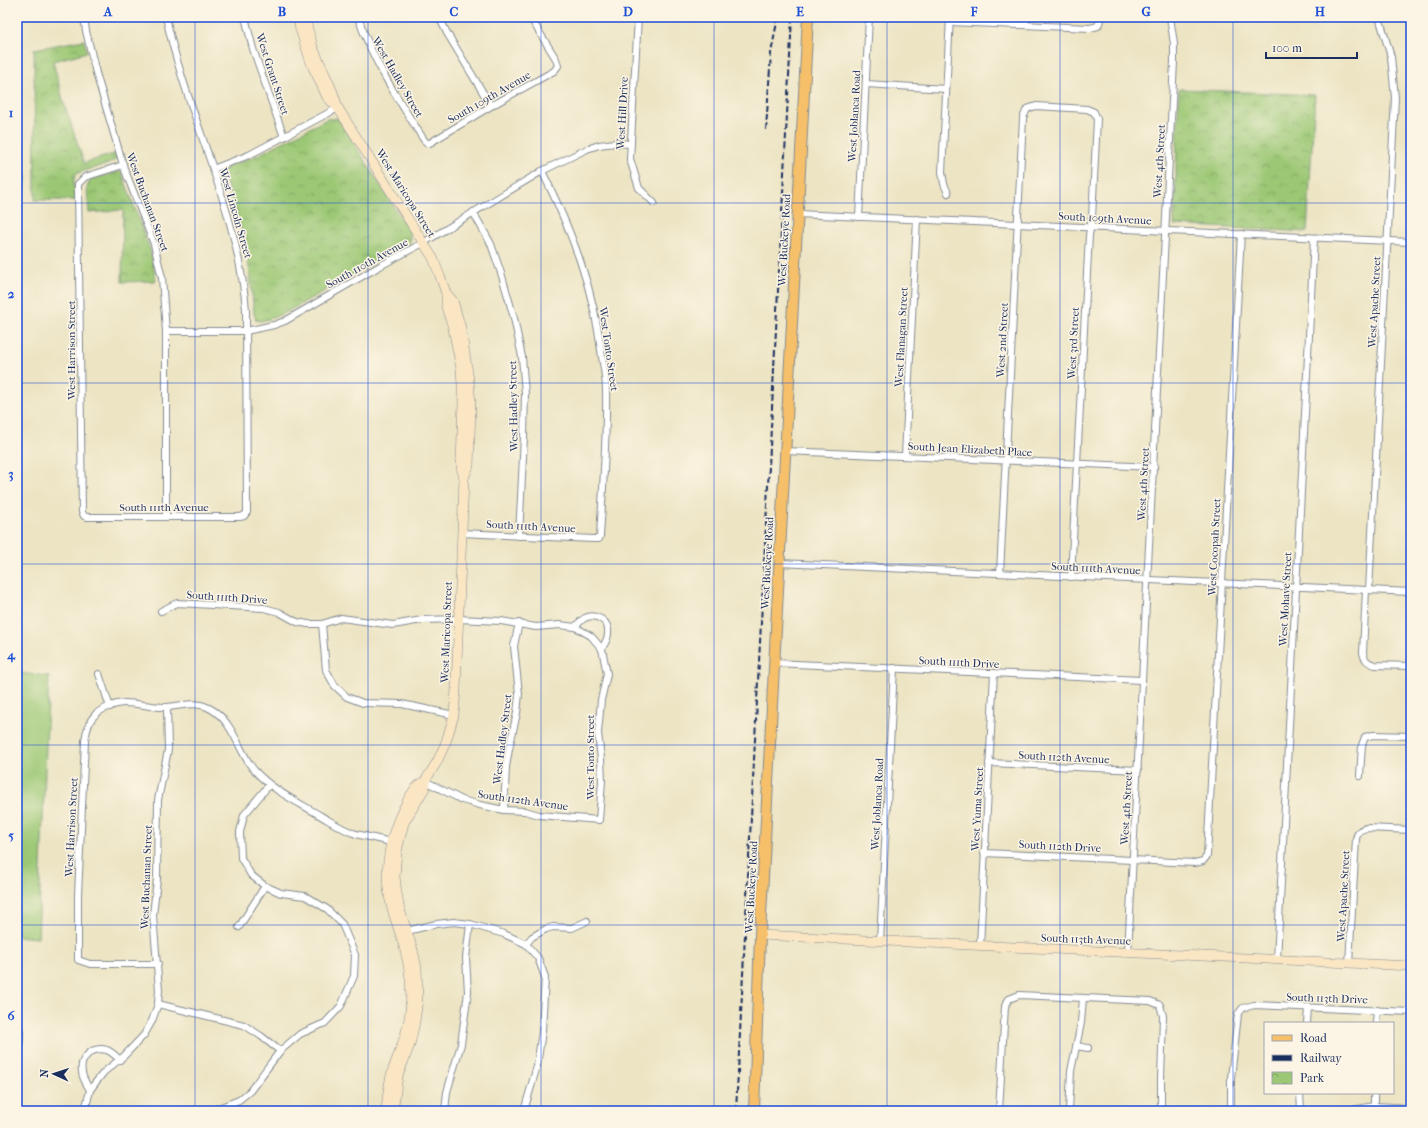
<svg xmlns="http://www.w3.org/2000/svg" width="1428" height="1128" viewBox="0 0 1428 1128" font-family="'IM FELL French Canon',serif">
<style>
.park{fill:url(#park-crowns);stroke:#5c7c6a}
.pitch{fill:#9cc875;stroke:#5c7c6a}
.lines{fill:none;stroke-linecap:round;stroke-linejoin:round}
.street-casing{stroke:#848a90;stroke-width:8}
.secondary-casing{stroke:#848a90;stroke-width:10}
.primary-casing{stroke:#848a90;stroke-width:12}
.street{stroke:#fff;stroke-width:6}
.secondary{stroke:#fbe6c4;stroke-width:9}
.primary{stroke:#f6c06b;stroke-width:10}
.rail{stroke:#1b2f5e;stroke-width:2;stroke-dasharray:6 3;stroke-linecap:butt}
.grid{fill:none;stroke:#1d4ed8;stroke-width:1;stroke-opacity:0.55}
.labels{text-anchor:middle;stroke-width:3;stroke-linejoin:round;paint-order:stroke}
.street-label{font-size:11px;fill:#1b2f5e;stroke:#fcf5e5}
.neatline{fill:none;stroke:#1d4ed8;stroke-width:1.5}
.grid-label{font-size:13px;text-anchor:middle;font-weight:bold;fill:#1d4ed8}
</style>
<defs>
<pattern id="park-crowns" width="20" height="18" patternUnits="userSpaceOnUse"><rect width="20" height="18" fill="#9cc875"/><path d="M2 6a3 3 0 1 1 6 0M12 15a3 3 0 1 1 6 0" fill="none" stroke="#7ea363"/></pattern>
</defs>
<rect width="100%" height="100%" fill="#fcf5e5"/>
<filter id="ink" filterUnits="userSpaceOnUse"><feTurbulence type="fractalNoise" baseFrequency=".025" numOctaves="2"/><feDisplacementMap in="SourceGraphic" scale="8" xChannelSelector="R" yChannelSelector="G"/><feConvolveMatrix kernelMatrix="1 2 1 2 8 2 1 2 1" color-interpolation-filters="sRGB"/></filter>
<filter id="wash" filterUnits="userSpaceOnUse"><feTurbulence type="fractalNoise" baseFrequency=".012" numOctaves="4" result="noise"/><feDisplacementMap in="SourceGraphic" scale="16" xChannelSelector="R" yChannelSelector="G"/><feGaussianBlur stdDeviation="0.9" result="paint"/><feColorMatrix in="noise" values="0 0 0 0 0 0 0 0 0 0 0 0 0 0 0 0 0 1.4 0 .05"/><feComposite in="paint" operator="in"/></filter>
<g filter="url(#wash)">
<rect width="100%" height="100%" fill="#ece4c3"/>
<g class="park">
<path d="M84 40 87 52 53 61 63 100 84 163 117 153 118 158 108 164 77 173C71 180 75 192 76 200H35L34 49Z"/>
<polygon points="1179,89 1315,95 1307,232 1174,225"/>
<path d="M338 118 410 232V243L285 313C279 315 260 324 256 320 256 320 254 314 254 314L250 273 244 238 223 174 225 168 258 155 327 119Z"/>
<path d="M17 160C27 170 28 179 23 191L17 194Z"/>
<polygon points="120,171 122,173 151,252 156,281 122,282 123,210 89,213 87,188 90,180"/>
</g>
<polygon class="pitch" points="17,673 49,676 38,938 17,936"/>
</g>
<g filter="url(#ink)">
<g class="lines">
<defs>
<g id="street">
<polyline points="84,17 86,31 96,73 124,168 154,244 162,278 166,331 166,517"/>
<polyline points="245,17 253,49 284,137"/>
<path d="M358 17C373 62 399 101 424 140L428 144 491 106 554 71 558 66 556 59 530 17"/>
<polyline points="439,17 447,33 491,106"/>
<polyline points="638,17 630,159 639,188 654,203"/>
<polyline points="950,22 1090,28 1098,26 1101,17"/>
<polyline points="1025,25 1026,17"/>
<polyline points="866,84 946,89"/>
<path d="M123 165 85 177 78 184 82 512 84 516 87 517H240L244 516 247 512 246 310C238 208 187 116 166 17"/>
<polyline points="213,169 249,155 338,108"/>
<polyline points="948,193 944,184 942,172 950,17"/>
<polyline points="473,212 491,244 502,276 514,318 522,357 525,393 524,437 519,536"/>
<polyline points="797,214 1411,242"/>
<polyline points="859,217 869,17"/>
<polyline points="166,331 246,331 274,325 285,321 380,266 423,243 542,171 587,149 599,145 615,143 631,144"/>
<polyline points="785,451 1154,467"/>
<polyline points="905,456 917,219"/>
<path d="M461 533 594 539H599L600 536C603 487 607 439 606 390 606 379 604 368 602 357 594 289 572 232 542 171"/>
<polyline points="779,563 1411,592"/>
<polyline points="1000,573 1023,118 1027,109 1036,106 1087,109 1094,112 1097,119 1092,218 1089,235 1071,577"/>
<path d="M1366 590 1363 653C1364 660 1368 663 1375 665L1411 666"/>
<polyline points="1369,590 1395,98 1391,57 1379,17"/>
<polyline points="161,611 177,603 264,608 279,612 297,622 308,624 322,624 341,618 393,625 422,620 458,619 501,621 536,627 560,625 575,627 591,636 602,649 607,674 601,700 598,733 601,759 602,781 599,820 539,815 525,811 504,810 480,805 462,800 425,781"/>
<polyline points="322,624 326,670 335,686 347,697 363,703 402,704 454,715"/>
<path d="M575 627C578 624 581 620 585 618 596 613 610 621 608 634 608 639 604 644 602 649"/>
<polyline points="774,663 1142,680"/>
<polyline points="99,674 110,707"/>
<polyline points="989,763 1138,770"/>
<polyline points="1360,776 1362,745 1365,737 1373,735 1411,736"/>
<polyline points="504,810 506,767 509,749 517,713 519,694 514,646 519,623"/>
<polyline points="984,853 1195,863 1203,861 1207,856 1241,234"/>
<polyline points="239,927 265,886"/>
<polyline points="403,932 436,924 454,922 470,924 504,934 526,944 538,958 545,977 542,1031 537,1066 524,1111"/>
<polyline points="880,941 894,668"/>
<polyline points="526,944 532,937 546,929 553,927 572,928 587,921"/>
<polyline points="980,946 994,673"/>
<polyline points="1128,952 1174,62 1174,44 1170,17"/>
<polyline points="1277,960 1314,238"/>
<path d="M158 964H90L78 960V895L85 741C86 733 88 722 94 716 100 709 116 703 125 703 139 703 153 708 167 707 183 706 196 700 211 709 234 722 238 751 254 770 273 791 298 802 321 816 333 823 343 830 356 834 369 837 382 840 395 843"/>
<path d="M1349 964 1356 839C1357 832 1360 829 1367 828L1411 830"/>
<polyline points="158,1004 244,1025 261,1036 280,1051"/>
<polyline points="17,1021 20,1032 17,1100"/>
<polyline points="1307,1023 1308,1007"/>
<polyline points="1376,1023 1377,1010"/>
<polyline points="1076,1046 1088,1048"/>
<path d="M90 1090C87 1085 83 1079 82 1073 79 1058 92 1046 107 1050 112 1052 116 1056 120 1060"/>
<polyline points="1300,1093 1301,1111"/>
<polyline points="1374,1093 1374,1106"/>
<polyline points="85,1111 90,1090 96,1082 104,1072 124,1056 144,1035 152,1021 158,1004 159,990 153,915 157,879 158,800 168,750 167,707"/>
<polyline points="211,1111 239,1100 250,1091 280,1051 300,1034 325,1023 341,1006 354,976 355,955 342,924 327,909 305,896 281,893 265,886 251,875 241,858 240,832 244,815 269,785"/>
<polyline points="445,1111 447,1092 461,1044 468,992 466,958 470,924"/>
<polyline points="999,1111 1005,1006 1009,999 1019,995 1150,1001 1160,1005 1163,1016 1161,1079 1161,1111"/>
<polyline points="1069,1111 1071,1071 1081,1023 1083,998"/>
<polyline points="1231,1111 1231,1078 1238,1014 1243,1008 1254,1005 1411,1012"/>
<polyline points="1347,1111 1374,1106 1411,1108"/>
</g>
<g id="secondary">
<polyline points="300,17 306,22 313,47 333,92 338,108 433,258 440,276 446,293 446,307 453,328 461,369 463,401 461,467 464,478 456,689 454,715 446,742 437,762 425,781 425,788 404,823 397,851 395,876 396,886 399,906 413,950 417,968 418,999 415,1022 410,1045 398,1076 393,1111"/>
<polyline points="300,17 299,26 311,63 327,97 336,106"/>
<polyline points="446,293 453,301 461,328 469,380 471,405 469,466 464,478"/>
<polyline points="760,935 1411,966"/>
<path d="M386 1111C387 1098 388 1085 392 1072 399 1051 408 1033 410 1011 412 989 410 968 404 947 399 928 390 909 388 889 385 862 391 833 403 809 409 798 414 786 425 781"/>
</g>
<polyline id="primary" points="754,1111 760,935 808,17"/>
</defs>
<use href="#street" class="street-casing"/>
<use href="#secondary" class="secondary-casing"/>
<use href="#primary" class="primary-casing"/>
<use href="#street" class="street"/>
<use href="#secondary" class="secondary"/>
<use href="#primary" class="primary"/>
<g class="rail">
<polyline points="766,130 771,53 778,17"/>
<polyline points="736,1111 792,17"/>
</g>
</g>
</g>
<path class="grid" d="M195 17V1111M368 17V1111M541 17V1111M714 17V1111M887 17V1111M1060 17V1111M1233 17V1111M17 203H1411M17 383H1411M17 564H1411M17 745H1411M17 925H1411"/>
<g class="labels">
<g class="street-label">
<text transform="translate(273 74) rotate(72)" y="4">West Grant Street</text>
<text transform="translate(398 77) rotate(60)" y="4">West Hadley Street</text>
<text transform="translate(489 97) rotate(-30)" y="4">South 109th Avenue</text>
<text transform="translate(622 113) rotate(-87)" y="4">West Hill Drive</text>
<text transform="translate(854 116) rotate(-87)" y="4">West Joblanca Road</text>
<text transform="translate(1159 161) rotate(-87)" y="4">West 4th Street</text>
<text transform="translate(406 193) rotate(58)" y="4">West Maricopa Street</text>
<text transform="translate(148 202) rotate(70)" y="4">West Buchanan Street</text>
<text transform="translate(236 213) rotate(74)" y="4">West Lincoln Street</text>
<text transform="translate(1105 218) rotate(3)" y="4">South 109th Avenue</text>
<text transform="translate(784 240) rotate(-87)" y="4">West Buckeye Road</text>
<text transform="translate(367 263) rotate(-29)" y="4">South 110th Avenue</text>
<text transform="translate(1374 302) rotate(-87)" y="4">West Apache Street</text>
<text transform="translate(901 337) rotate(-87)" y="4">West Flanagan Street</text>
<text transform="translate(1002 340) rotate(-87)" y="4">West 2nd Street</text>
<text transform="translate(1073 343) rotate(-87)" y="4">West 3rd Street</text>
<text transform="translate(609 349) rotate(82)" y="4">West Tonto Street</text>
<text transform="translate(71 350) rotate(-90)" y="4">West Harrison Street</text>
<text transform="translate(513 406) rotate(-91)" y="4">West Hadley Street</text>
<text transform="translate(970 449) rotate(3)" y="4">South Jean Elizabeth Place</text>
<text transform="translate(1143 484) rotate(-87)" y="4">West 4th Street</text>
<text x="164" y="511">South 111th Avenue</text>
<text transform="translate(531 526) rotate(3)" y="4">South 111th Avenue</text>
<text transform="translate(1214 547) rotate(-87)" y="4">West Cocopah Street</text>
<text transform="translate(767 563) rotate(-87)" y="4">West Buckeye Road</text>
<text transform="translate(1096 568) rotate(3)" y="4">South 111th Avenue</text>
<text transform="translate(227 597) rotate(4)" y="4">South 111th Drive</text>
<text transform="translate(1285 599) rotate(-87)" y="4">West Mohave Street</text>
<text transform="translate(446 632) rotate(-88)" y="4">West Maricopa Street</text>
<text transform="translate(959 662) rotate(3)" y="4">South 111th Drive</text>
<text transform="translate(502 739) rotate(-83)" y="4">West Hadley Street</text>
<text transform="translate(590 757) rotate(-90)" y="4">West Tonto Street</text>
<text transform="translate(1064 757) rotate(3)" y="4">South 112th Avenue</text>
<text transform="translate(523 800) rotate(8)" y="4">South 112th Avenue</text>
<text transform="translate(877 804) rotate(-87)" y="4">West Joblanca Road</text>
<text transform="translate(1126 808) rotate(-87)" y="4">West 4th Street</text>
<text transform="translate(977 809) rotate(-87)" y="4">West Yuma Street</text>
<text transform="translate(71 827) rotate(-87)" y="4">West Harrison Street</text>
<text transform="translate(1060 846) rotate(3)" y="4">South 112th Drive</text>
<text transform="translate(146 877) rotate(-88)" y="4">West Buchanan Street</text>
<text transform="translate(751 887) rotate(-87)" y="4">West Buckeye Road</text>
<text transform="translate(1343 896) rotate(-87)" y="4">West Apache Street</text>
<text transform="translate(1086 939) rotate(2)" y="4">South 113th Avenue</text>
<text transform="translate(1327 998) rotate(2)" y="4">South 113th Drive</text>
</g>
</g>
<rect width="1428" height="1128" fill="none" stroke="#fcf5e5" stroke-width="44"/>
<rect x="1264" y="1022" width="130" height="72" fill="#fcf5e5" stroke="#a2a6af"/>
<rect x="1272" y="1035" width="20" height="6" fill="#f6c06b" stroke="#a2a6af"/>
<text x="1300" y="1042" font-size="12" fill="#1b2f5e">Road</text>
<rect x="1272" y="1055" width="20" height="6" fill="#1b2f5e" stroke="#a2a6af"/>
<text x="1300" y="1062" font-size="12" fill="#1b2f5e">Railway</text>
<rect x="1272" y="1072" width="20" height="12" fill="url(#park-crowns)" stroke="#a2a6af"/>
<text x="1300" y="1082" font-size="12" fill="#1b2f5e">Park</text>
<g transform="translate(54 1074) rotate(273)" stroke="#fcf5e5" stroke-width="3" paint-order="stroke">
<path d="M0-3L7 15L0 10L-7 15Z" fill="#1b2f5e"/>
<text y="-6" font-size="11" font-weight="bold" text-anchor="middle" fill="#1b2f5e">N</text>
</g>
<path d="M1266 52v6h91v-6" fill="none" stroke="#1b2f5e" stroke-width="2"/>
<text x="1272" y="52" font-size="12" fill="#1b2f5e" stroke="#fcf5e5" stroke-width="3" paint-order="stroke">100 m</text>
<rect x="22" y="22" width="1384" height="1084" class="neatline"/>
<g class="grid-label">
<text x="108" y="16">A</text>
<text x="282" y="16">B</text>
<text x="454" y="16">C</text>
<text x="628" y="16">D</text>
<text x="800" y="16">E</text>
<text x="974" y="16">F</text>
<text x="1146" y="16">G</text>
<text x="1320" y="16">H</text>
<text x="11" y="117">1</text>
<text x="11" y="298">2</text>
<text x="11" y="478">3</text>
<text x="11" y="659">4</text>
<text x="11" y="840">5</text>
<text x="11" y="1020">6</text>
</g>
</svg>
